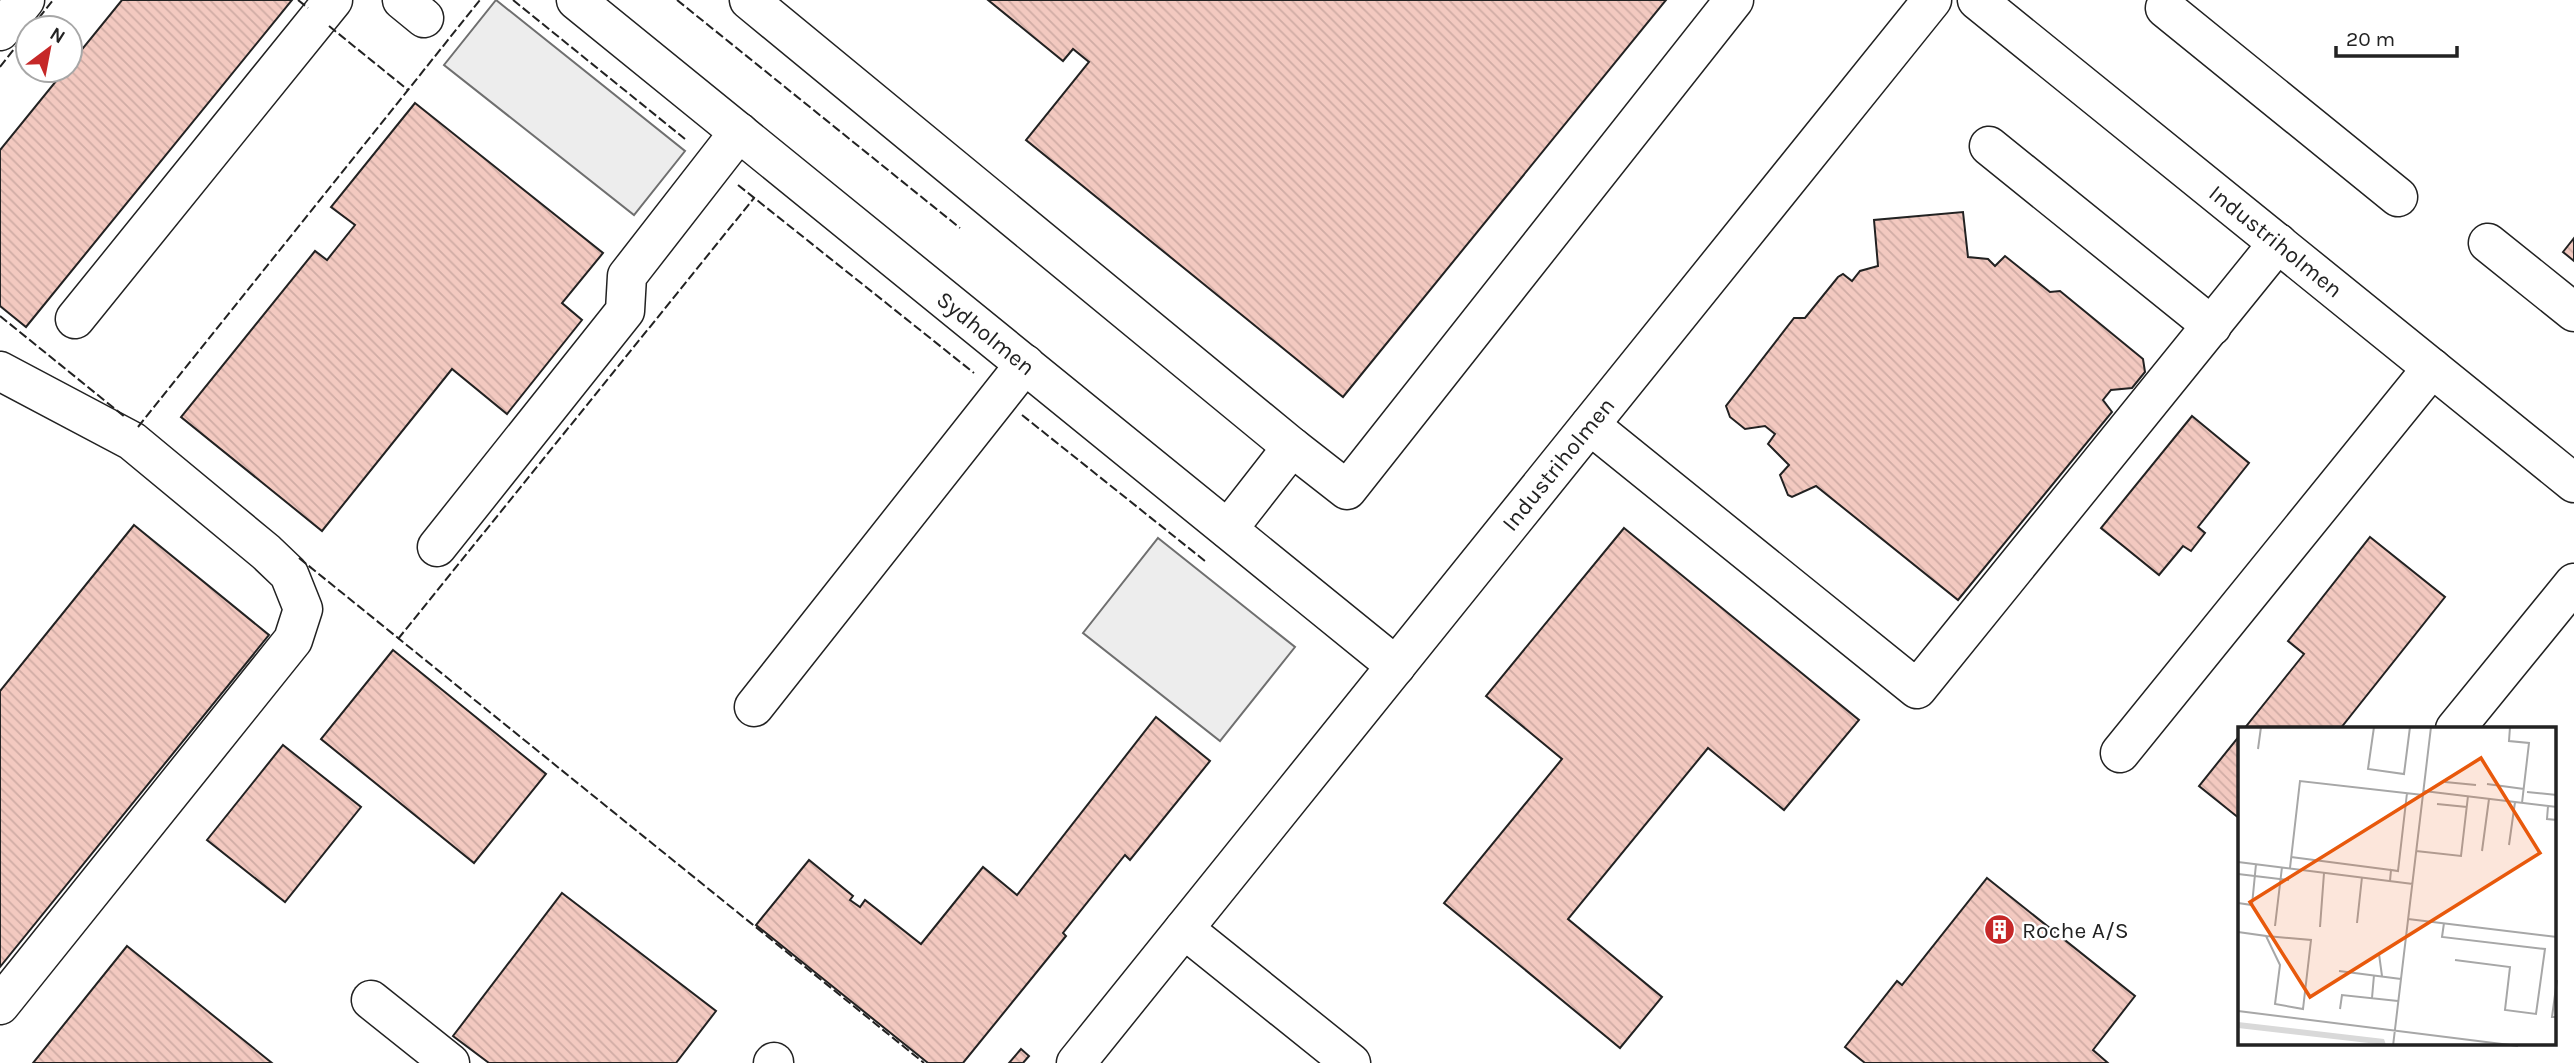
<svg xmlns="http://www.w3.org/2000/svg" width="2574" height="1063" viewBox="0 0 2574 1063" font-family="Karla,sans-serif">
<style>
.parking{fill:#ededed;stroke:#6f6f6f;stroke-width:2}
.building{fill:url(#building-back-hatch);stroke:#222;stroke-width:2}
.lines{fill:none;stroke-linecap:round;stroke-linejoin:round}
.minor-casing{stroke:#222;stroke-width:41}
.minor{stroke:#fff;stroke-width:38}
.fence{stroke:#222;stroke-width:2;stroke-dasharray:9 3.5;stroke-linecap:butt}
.labels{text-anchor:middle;stroke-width:5;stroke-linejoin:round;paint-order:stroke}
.street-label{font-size:23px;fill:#222;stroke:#fff}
.poi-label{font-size:23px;fill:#222;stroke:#fff;text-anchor:start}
.inset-road{fill:none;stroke:#a7a7a7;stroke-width:2}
.view{fill:#e8590c;fill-opacity:0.15;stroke:#e8590c;stroke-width:3.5}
.inset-edge{fill:none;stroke:#222;stroke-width:3.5}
</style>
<defs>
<pattern id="building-back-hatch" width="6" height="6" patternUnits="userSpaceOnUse" patternTransform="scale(1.75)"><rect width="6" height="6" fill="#f3c9c0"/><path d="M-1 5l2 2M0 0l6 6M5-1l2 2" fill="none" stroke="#d0aca5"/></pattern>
</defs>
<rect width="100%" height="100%" fill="#fff"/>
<g class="parking">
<polygon points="496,0 685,151 634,215 444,65"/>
<polygon points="1158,538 1295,647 1220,741 1083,633"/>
</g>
<g class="building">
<polygon points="122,0 292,0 26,327 0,306 0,150 65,70 70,70 70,64"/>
<polygon points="988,0 1666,0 1343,397 1026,140 1089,62 1073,49 1063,61"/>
<polygon points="415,103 603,253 562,303 582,320 507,414 452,369 322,531 181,417 315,251 327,260 355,225 331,207"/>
<polygon points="1963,212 1968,257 1988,259 1995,266 2005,256 2050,292 2060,291 2143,359 2145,372 2132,388 2111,390 2103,400 2112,412 1958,600 1816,486 1792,497 1788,495 1780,475 1789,465 1768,444 1775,434 1765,426 1745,429 1730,417 1726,406 1794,318 1805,318 1838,277 1843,274 1852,281 1860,271 1878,266 1874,220"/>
<polygon points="2574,238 2574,261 2563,252"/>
<polygon points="2192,416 2249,463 2198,527 2205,533 2191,551 2183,546 2159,575 2101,528"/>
<polygon points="134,525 269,635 0,967 0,691"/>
<polygon points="1624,528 1859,720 1784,810 1708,748 1568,919 1662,997 1620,1048 1444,903 1562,759 1486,696"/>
<polygon points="2370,537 2445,597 2340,729 2244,729 2304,654 2288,641"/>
<polygon points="393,650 546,774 474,863 321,739"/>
<polygon points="1156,717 1210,761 1130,860 1125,855 1063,933 1066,936 963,1063 928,1063 756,925 809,860 853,896 850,900 860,907 865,900 921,944 983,867 1017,895"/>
<polygon points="2240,735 2240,819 2199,786"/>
<polygon points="283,745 361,807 285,902 207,840"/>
<polygon points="1987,878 2135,996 2093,1050 2108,1063 1865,1063 1845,1047 1897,981 1902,985"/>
<polygon points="562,893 716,1011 676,1063 489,1063 453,1036"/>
<polygon points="127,946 272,1063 33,1063"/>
<polygon points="1021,1049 1029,1056 1023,1063 1009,1063"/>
</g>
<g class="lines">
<defs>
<g id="minor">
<polyline points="402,0 424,18"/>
<polyline points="576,0 1396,666"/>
<polyline points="749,0 1292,447"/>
<polyline points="1977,0 2574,483"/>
<polyline points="2165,8 2398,197"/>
<polyline points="0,31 25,0"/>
<polyline points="1989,146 2212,326"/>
<polyline points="2488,243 2574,312"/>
<polyline points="75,319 333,0"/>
<polyline points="0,371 132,441 266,552 289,574 303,609 293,640 0,1005"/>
<polyline points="1590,425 1917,689 2278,243"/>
<polyline points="1228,529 1292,447 1347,490 1734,0"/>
<polyline points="437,547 625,311 627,276 739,132"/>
<polyline points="754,707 1025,364"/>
<polyline points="2455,729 2574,583"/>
<polyline points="2120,753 2432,368"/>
<polyline points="1184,929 1351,1063"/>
<polyline points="371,1000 450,1063"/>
<polyline points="773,1063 774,1062"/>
<polyline points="1076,1063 1932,0"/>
</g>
</defs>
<use href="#minor" class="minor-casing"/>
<use href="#minor" class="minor"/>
<g class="fence">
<polyline points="298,0 308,8"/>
<polyline points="513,0 685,139"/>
<polyline points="677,0 960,228"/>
<polyline points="329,26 408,90"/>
<polyline points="31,28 53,0"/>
<polyline points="0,67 28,31"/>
<polyline points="738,185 974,373"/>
<polyline points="0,316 125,417"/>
<polyline points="1022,415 1205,561"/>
<polyline points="138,427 480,0"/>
<polyline points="299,558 924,1063"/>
<polyline points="398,639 754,198"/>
</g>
</g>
<defs>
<symbol id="building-disc" viewBox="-11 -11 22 22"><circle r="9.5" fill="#c62828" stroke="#fff"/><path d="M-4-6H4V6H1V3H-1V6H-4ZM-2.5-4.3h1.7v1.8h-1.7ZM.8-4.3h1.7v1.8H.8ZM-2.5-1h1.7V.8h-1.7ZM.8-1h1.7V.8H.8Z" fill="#fff"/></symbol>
</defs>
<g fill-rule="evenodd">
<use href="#building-disc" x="1982" y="912" width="35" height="35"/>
</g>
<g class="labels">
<g class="street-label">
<text transform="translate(2276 241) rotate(39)" y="8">Industriholmen</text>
<text transform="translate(986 333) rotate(39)" y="8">Sydholmen</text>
<text transform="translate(1558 464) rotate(-51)" y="8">Industriholmen</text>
</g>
<g class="poi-label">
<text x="2022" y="938">Roche A/S</text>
</g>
</g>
<g transform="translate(2238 727)">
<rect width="318" height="318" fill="#fff"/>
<path d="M0 295 146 312 148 318 0 301Z" fill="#d9d9d9"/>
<path class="inset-road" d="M136 0 130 42 166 47 172 0M272 0 271 14 291 16 284 76M20 22 23 0M207 55 238 58M249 57 286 62M186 64 319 80M289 65 319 68M199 77 229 80M310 79 309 92 319 93M271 118 277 75M178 124 223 129 230 69M244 124 251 72M53 130 153 143M0 135 175 157M52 141 62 54 185 68M0 147 51 153M152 154 153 143 160 144 169 66M0 176 14 178 18 137M170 192 319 210M119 196 124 150M206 196 204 210 307 222 298 287 267 283 272 240 217 233M37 199 44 140M82 200 86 146M0 205 28 209 42 238 37 277 65 282 73 213 28 209M141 227 144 249M101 244 163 252M319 253 314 290H319M134 271 136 248M102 282 104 268 160 274M0 284 280 319M155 319 193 0"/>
<path class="view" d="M243 31 302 126 72 270 12 175Z"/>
<rect width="318" height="318" class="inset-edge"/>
</g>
<g transform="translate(49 49) rotate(32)"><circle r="33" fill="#ffffff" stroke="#a7a7a7" stroke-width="2"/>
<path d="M0-5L12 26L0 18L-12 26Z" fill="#c62828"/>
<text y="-10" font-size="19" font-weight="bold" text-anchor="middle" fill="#222222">N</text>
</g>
<path d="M2336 46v10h121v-10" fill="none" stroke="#222222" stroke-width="3.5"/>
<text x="2346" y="46" font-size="21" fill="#222222" stroke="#ffffff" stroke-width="5" paint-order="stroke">20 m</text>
</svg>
